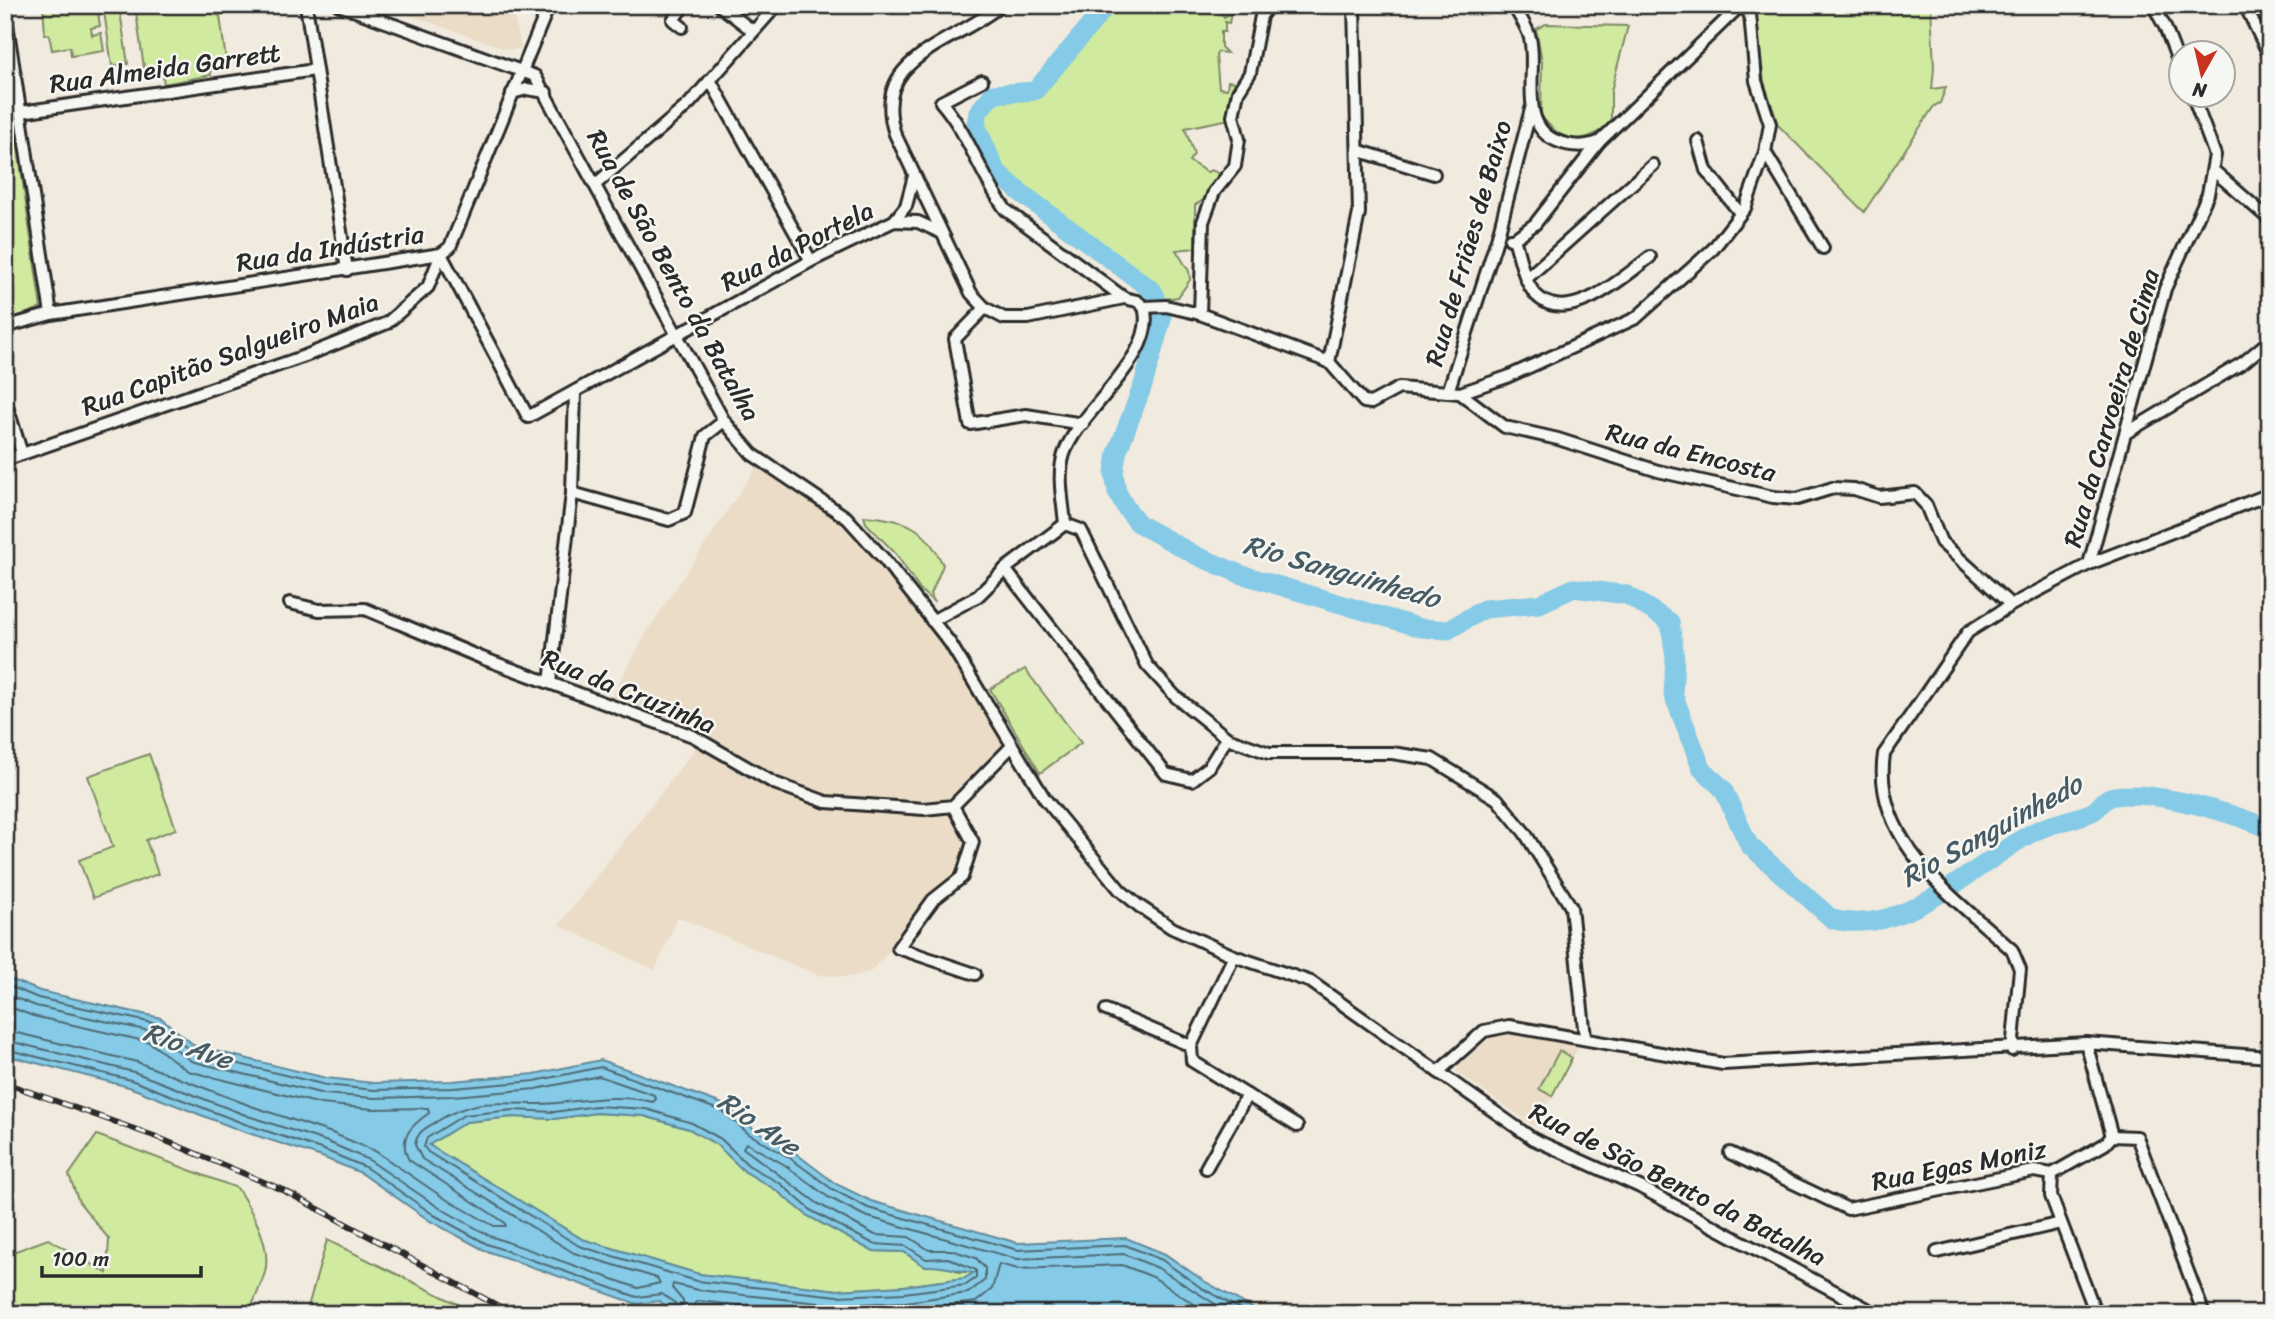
<svg xmlns="http://www.w3.org/2000/svg" width="2275" height="1319" viewBox="0 0 2275 1319" font-family="Sriracha,sans-serif">
<style>
.built{fill:#eadcc6}
.green{fill:#d0eaa0;stroke:#7e8a66;stroke-width:2}
.water{fill:#85cae6;stroke:#618a9b;stroke-width:2;fill-rule:evenodd}
.lines{fill:none;stroke-linecap:round;stroke-linejoin:round}
.shore{stroke:#4f6b76;stroke-width:2}
.river{stroke:#85cae6;stroke-width:19}
.minor-casing{stroke:#2b2b2b;stroke-width:16}
.minor{stroke:#f6f6f2;stroke-width:10}
.rail-casing{stroke:#2b2b2b;stroke-width:6}
.rail{stroke:#f6f6f2;stroke-width:3.5;stroke-dasharray:10;stroke-linecap:butt}
.labels{text-anchor:middle;stroke-width:5;stroke-linejoin:round;paint-order:stroke}
.street-label{font-size:26px;fill:#2b2b2b;stroke:#f6f6f2}
.water-label{font-size:28px;font-style:italic;fill:#465b63;stroke:#f6f6f2}
</style>
<rect width="100%" height="100%" fill="#f1eade"/>
<filter id="ink" filterUnits="userSpaceOnUse"><feTurbulence type="fractalNoise" baseFrequency=".0143" numOctaves="2"/><feDisplacementMap in="SourceGraphic" scale="14" xChannelSelector="R" yChannelSelector="G"/><feConvolveMatrix kernelMatrix="1 2 1 2 8 2 1 2 1" color-interpolation-filters="sRGB"/></filter>
<g filter="url(#ink)">
<g class="built">
<polygon points="381,5 512,5 521,49 509,50"/>
<polygon points="758,465 845,526 899,587 960,669 1004,745 959,800 975,842 964,878 934,902 870,972 849,977 818,975 678,917 655,970 559,925 701,741 607,705 648,630"/>
<polygon points="1520,1034 1580,1044 1536,1127 1456,1072 1460,1062 1488,1040 1487,1037"/>
</g>
<g class="green">
<polygon points="43,5 58,5 62,10 66,5 97,5 100,26 91,28 92,35 101,33 104,51 71,56 70,47 52,50 49,34 45,34"/>
<polygon points="103,5 119,5 128,64 112,66"/>
<polygon points="135,5 190,5 220,16 226,60 210,62 211,75 164,84 161,65 144,68"/>
<polygon points="1110,5 1226,5 1228,11 1222,13 1224,17 1231,13 1229,23 1225,22 1225,32 1221,32 1221,47 1227,53 1218,52 1216,55 1219,88 1227,89 1228,81 1239,83 1229,104 1230,119 1185,128 1194,154 1189,161 1207,172 1211,170 1223,175 1205,199 1195,205 1195,248 1176,250 1189,271 1190,280 1178,297 1158,300 1153,288 997,169 981,129 980,116 993,96 1036,94"/>
<polygon points="1754,5 1931,5 1934,68 1932,89 1946,87 1940,103 1934,106 1864,212 1778,125 1764,82"/>
<path d="M1546 24 1628 26 1611 91V122C1585 146 1562 145 1541 115L1542 61 1536 29Z"/>
<polygon points="15,128 41,308 5,321 5,130"/>
<path d="M864 516C906 519 925 526 943 565L931 594 934 602 920 590 896 554 866 523Z"/>
<polygon points="1025,669 1081,743 1040,773 990,689"/>
<polygon points="149,754 176,829 146,840 158,874 93,898 79,860 113,847 88,776"/>
<polygon points="1559,1051 1572,1058 1552,1096 1539,1089"/>
<polygon points="596,1113 644,1116 689,1129 717,1145 744,1171 776,1190 808,1216 872,1251 904,1252 924,1266 947,1265 959,1272 974,1272 966,1278 904,1286 838,1290 699,1274 582,1239 429,1145 466,1122 513,1117 554,1119"/>
<path d="M97 1135 237 1188C251 1209 272 1245 265 1272 261 1286 254 1300 249 1314H5V1255L48 1239 107 1273 109 1239 79 1202 69 1175Z"/>
<polygon points="327,1240 478,1314 306,1314"/>
</g>
<path class="water" d="M5 977 40 991 161 1018 195 1046 326 1078 374 1083 452 1081 534 1074 601 1060 725 1105 754 1129 794 1152 836 1184 871 1201 1018 1243 1126 1238 1165 1254 1204 1281 1263 1314H669V1308L659 1301 637 1304 484 1250 430 1221 361 1173 322 1157 242 1131 129 1087 5 1055ZM596 1113 644 1116 689 1129 717 1145 744 1171 776 1190 808 1216 872 1251 904 1252 924 1266C943 1265 955 1270 973 1273L965 1278 904 1286 838 1290 699 1274 582 1239 429 1145 466 1122 513 1117 554 1119Z"/>
<g class="lines">
<g class="shore">
<polyline points="5,984 38,998 158,1024 193,1053 326,1085 374,1090 453,1088 535,1081 601,1067 722,1111 749,1134 790,1158 832,1189 868,1208 1018,1250 1125,1245 1162,1260 1200,1287 1249,1314"/>
<path d="M5 994 36 1006 154 1032 191 1061 324 1094 374 1098 453 1096 536 1089 599 1076 654 1095 656 1099 653 1102C620 1094 588 1100 556 1103 506 1108 483 1092 436 1122 425 1128 417 1132 415 1145L422 1159 574 1253 657 1278 660 1283 638 1288 490 1236 438 1207 369 1160 328 1142 248 1116 134 1072 5 1040"/>
<path d="M5 1005 33 1016 149 1042 188 1071 321 1104 373 1109 428 1108 429 1113C412 1125 397 1138 409 1160L504 1222 506 1226H494L444 1198 375 1151 332 1133 251 1106 137 1062 5 1030"/>
<polyline points="5,1049 131,1080 245,1124 324,1150 365,1167 434,1215 487,1244 637,1297 662,1294 675,1303 676,1314"/>
<polygon points="596,1106 646,1109 692,1123 721,1139 748,1165 781,1184 812,1211 849,1231 874,1244 906,1246 926,1259 948,1258 976,1270 976,1278 966,1285 904,1293 838,1296 697,1281 579,1246 428,1152 424,1147 427,1138 464,1115 513,1110 554,1112"/>
<polyline points="685,1314 683,1301 672,1288 673,1284 698,1290 838,1305 905,1302 968,1293 985,1280 985,1268 976,1258 951,1250 929,1250 909,1237 875,1235 817,1203 743,1148 746,1143 785,1165 828,1197 865,1216 1017,1259 1124,1254 1158,1268 1231,1314"/>
<polyline points="695,1314 695,1303 699,1301 818,1314"/>
<polyline points="875,1314 976,1302 992,1289 999,1264 1018,1269 1122,1265 1153,1277 1209,1314"/>
</g>
<path class="river" d="M1107 5 1035 91 993 94 978 112 976 125 996 171 1021 193 1153 291 1162 319 1143 385 1117 453 1114 473 1117 492 1126 508 1139 524 1197 556 1240 574 1421 628 1448 630 1484 609 1539 604 1574 588 1627 595 1670 622 1675 658 1673 694 1702 769 1723 789 1749 845 1832 919C1903 939 1973 866 2030 834 2050 823 2070 821 2090 813 2101 809 2102 797 2115 796 2156 790 2232 813 2270 829"/>
<defs>
<g id="minor">
<polyline points="306,5 347,270"/>
<polyline points="339,5 535,76 724,421 752,454 847,518 884,559 950,643 1045,799 1120,890 1139,906 1172,928 1234,956 1311,982 1533,1139 1640,1187 1877,1314"/>
<polyline points="719,5 753,31"/>
<path d="M1001 5C955 44 869 56 895 134L971 293 985 308 1004 318H1028L1124 298 1137 301 1144 307 1166 306 1200 314 1329 362 1364 402 1371 403 1399 388 1460 393 1505 427 1558 439 1658 471 1773 497 1797 499 1833 488 1854 489 1879 497 1915 493 1926 505 1941 542 2011 605"/>
<path d="M1513 5C1519 16 1527 26 1530 38 1538 70 1517 125 1557 141 1572 147 1584 147 1599 142L1741 5"/>
<polyline points="2153,5 2165,27 2180,66"/>
<polyline points="2245,5 2270,57"/>
<polyline points="5,11 51,314"/>
<polyline points="682,27 673,20 684,5"/>
<polyline points="710,80 811,261"/>
<path d="M982 81 941 102C969 134 981 177 1006 210L1124 298"/>
<polyline points="512,93 527,89 546,92"/>
<polyline points="21,112 315,70"/>
<polyline points="1698,141 1706,170 1740,213"/>
<polyline points="1360,151 1434,174"/>
<polyline points="1765,152 1823,248"/>
<polyline points="2213,170 2270,220"/>
<polyline points="596,184 689,104 777,5"/>
<polyline points="894,221 906,206 914,176"/>
<polyline points="1510,239 1514,239 1535,224 1599,142"/>
<path d="M1514 239C1520 256 1523 281 1536 295 1568 328 1625 276 1650 257"/>
<polyline points="441,254 528,417 811,261 894,221 918,222 942,233"/>
<polyline points="1527,278 1653,165"/>
<polyline points="985,308 955,339 970,424 1026,415 1083,424"/>
<polyline points="1200,314 1203,222 1214,192 1235,166 1239,139 1233,116 1238,92 1250,73 1261,16 1269,5"/>
<polyline points="5,327 51,314 441,254 450,247 549,5"/>
<polyline points="1329,362 1359,213 1354,5"/>
<polyline points="1448,392 1498,236 1531,109"/>
<polyline points="1460,393 1507,377 1636,318 1713,249 1745,208 1765,152 1770,124 1756,81 1750,14 1741,5"/>
<polyline points="5,400 22,454"/>
<polyline points="2126,433 2244,362 2270,340"/>
<polyline points="5,460 305,356 387,323 428,287 441,254"/>
<polyline points="572,493 669,520 685,513 705,436 724,421"/>
<polyline points="1065,524 1081,530 1147,665 1175,696 1227,738 1269,753 1392,753 1432,759 1497,799 1525,833 1571,907 1585,1037"/>
<path d="M1065 524C1063 501 1057 476 1064 454 1079 410 1159 355 1144 307"/>
<polyline points="2089,564 2270,494"/>
<polyline points="1005,569 1166,774 1192,780 1209,767 1227,738"/>
<polyline points="290,603 319,610 365,609 482,658 693,736 774,783 826,802 924,809 953,806 1012,746"/>
<polyline points="932,621 978,596 1005,569 1065,524"/>
<polyline points="550,683 572,493 575,393"/>
<polyline points="953,806 973,842 962,877 933,900 898,948 975,974"/>
<polyline points="1106,1010 1191,1046 1192,1061 1297,1126"/>
<polyline points="2086,1043 2112,1136"/>
<polyline points="1191,1046 1234,956"/>
<path d="M2012 1050 2020 969 2012 950C1955 898 1871 841 1884 754L1968 632 2011 605 2089 564 2165 289 2208 194 2215 155 2192 94"/>
<polyline points="1438,1072 1484,1031 1509,1026 1723,1064 2086,1043 2270,1057"/>
<polyline points="2112,1136 2137,1137 2204,1314"/>
<polyline points="1730,1153 1848,1209 2034,1171 2052,1174 2105,1144 2112,1136"/>
<polyline points="1206,1168 1247,1095"/>
<polyline points="2052,1174 2051,1196 2096,1314"/>
<polyline points="1937,1252 2061,1223"/>
</g>
</defs>
<use href="#minor" class="minor-casing"/>
<use href="#minor" class="minor"/>
<defs>
<polyline id="rail" points="5,1083 154,1136 283,1190 513,1314"/>
</defs>
<use href="#rail" class="rail-casing"/>
<use href="#rail" class="rail"/>
</g>
</g>
<g class="labels">
<g class="street-label">
<text transform="translate(165 68) rotate(-8)" y="9">Rua Almeida Garrett</text>
<text transform="translate(1468 243) rotate(-74)" y="9">Rua de Friães de Baixo</text>
<text transform="translate(797 246) rotate(-27)" y="9">Rua da Portela</text>
<text transform="translate(330 248) rotate(-9)" y="9">Rua da Indústria</text>
<text transform="translate(674 275) rotate(61)" y="9">Rua de São Bento da Batalha</text>
<text transform="translate(230 354) rotate(-20)" y="9">Rua Capitão Salgueiro Maia</text>
<text transform="translate(2111 408) rotate(-74)" y="9">Rua da Carvoeira de Cima</text>
<text transform="translate(1691 452) rotate(14)" y="9">Rua da Encosta</text>
<text transform="translate(629 691) rotate(22)" y="9">Rua da Cruzinha</text>
<text transform="translate(1959 1165) rotate(-11)" y="9">Rua Egas Moniz</text>
<text transform="translate(1678 1184) rotate(27)" y="9">Rua de São Bento da Batalha</text>
</g>
<g class="water-label">
<text transform="translate(1342 571) rotate(16)" y="10">Rio Sanguinhedo</text>
<text transform="translate(1991 830) rotate(-29)" y="10">Rio Sanguinhedo</text>
<text transform="translate(188 1045) rotate(19)" y="10">Rio Ave</text>
<text transform="translate(759 1123) rotate(34)" y="10">Rio Ave</text>
</g>
</g>
<rect width="2275" height="1319" fill="none" stroke="#f6f6f2" stroke-width="28"/>
<rect x="14" y="14" width="2247" height="1291" fill="none" stroke="#2b2b2b" stroke-width="2.5" filter="url(#ink)"/>
<g transform="translate(2202 74) rotate(188)"><circle r="33" fill="#f6f6f2" stroke="#a5a5a2" stroke-width="2"/>
<path d="M0-5L12 26L0 18L-12 26Z" fill="#c8321e"/>
<text y="-10" font-size="19" font-weight="bold" text-anchor="middle" fill="#2b2b2b">N</text>
</g>
<path d="M42 1266v10h159v-10" fill="none" stroke="#2b2b2b" stroke-width="3.5"/>
<text x="52" y="1266" font-size="21" fill="#2b2b2b" stroke="#f6f6f2" stroke-width="5" paint-order="stroke">100 m</text>
</svg>
